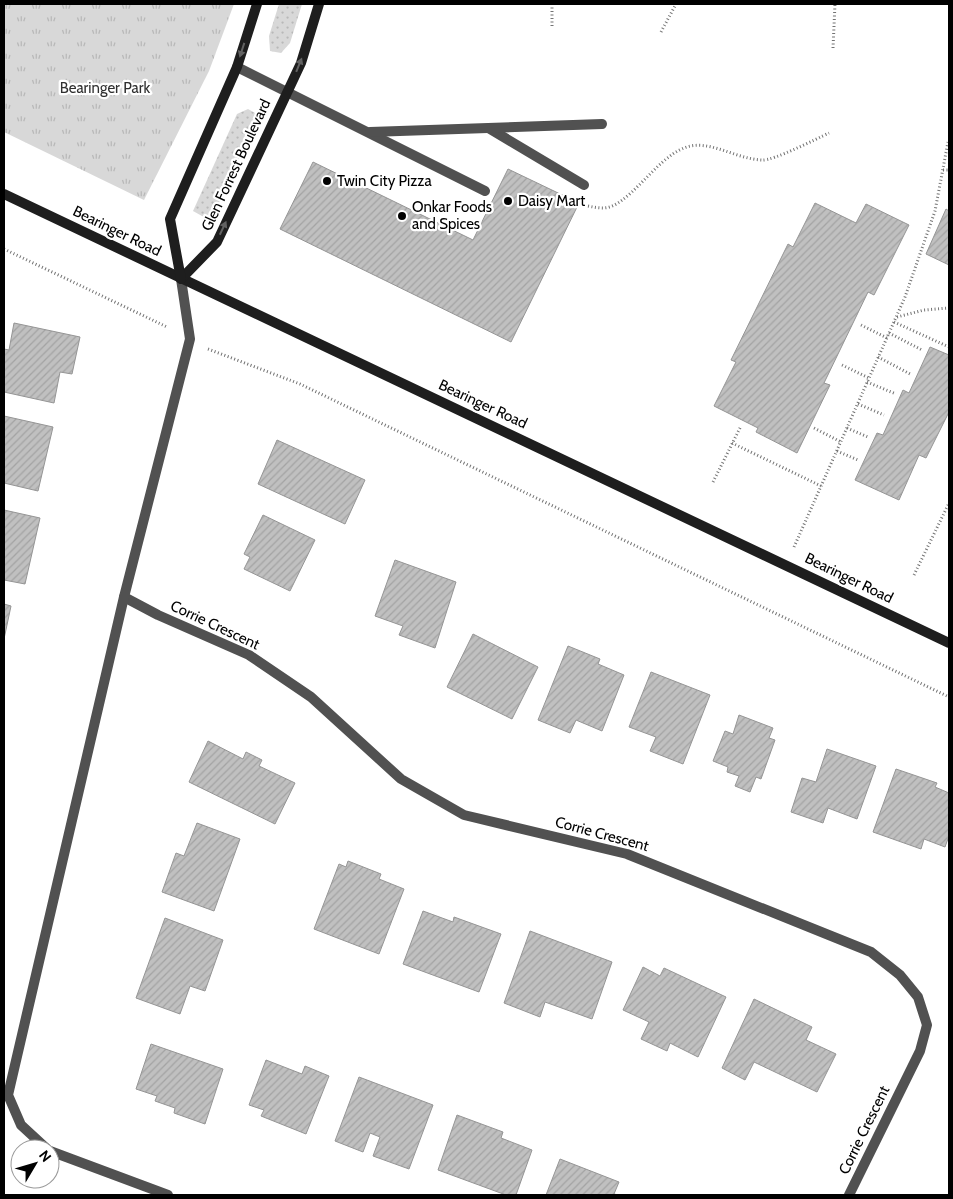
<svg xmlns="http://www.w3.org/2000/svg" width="953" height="1199" viewBox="0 0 953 1199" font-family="Cabin,sans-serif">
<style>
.grass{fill:url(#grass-dots)}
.park{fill:url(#park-tufts)}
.building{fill:url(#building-hatch);stroke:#959595}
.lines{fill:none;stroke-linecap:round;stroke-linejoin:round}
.path{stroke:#737373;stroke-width:3;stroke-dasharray:1 2.5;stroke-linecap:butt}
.lane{stroke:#515151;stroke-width:10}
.street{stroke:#515151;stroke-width:10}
.secondary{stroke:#1e1e1e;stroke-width:10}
.oneway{fill:#626262}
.poi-dot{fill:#000;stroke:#fff;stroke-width:2}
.labels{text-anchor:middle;stroke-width:4.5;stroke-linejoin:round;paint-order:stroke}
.park-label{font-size:15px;fill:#2f2f2f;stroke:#fff}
.street-label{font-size:15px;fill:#000;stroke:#fff}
.poi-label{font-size:15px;fill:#000;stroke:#fff;text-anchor:start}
</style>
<defs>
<pattern id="grass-dots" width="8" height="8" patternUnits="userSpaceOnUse" patternTransform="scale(1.25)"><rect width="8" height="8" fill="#d8d8d8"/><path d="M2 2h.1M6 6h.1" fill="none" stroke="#b8b8b8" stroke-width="1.8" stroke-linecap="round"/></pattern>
<pattern id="park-tufts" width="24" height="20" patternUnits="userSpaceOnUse" patternTransform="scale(1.25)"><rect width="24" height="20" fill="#d8d8d8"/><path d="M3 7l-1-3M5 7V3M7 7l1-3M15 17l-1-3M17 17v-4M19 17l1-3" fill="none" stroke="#b8b8b8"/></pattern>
<pattern id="building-hatch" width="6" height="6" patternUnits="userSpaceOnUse" patternTransform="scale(1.25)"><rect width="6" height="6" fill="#c0c0c0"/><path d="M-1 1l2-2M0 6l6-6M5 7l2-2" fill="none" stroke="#a3a3a3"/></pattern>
</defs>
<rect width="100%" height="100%" fill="#fff"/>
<g class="grass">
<polygon points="279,4 302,4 290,43 281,53 270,51 269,36"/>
<polygon points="248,109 255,113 256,121 211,221 193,211 237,114"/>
</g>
<polygon class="park" points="4,4 234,4 209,71 144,200 4,132"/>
<g class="building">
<polygon points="313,162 473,240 508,169 579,203 511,342 280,229"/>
<polygon points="815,203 856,223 866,204 909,225 874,295 868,292 824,383 830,385 797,453 756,432 758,428 714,406 736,362 731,360 788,244 793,247"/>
<polygon points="946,209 949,211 949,265 926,254"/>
<polygon points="14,323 80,337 72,374 60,372 54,403 4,392 4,349 9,350"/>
<polygon points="930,347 949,355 949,412 926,458 919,455 899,500 855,480 877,433 883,435 903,390 909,393"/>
<polygon points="4,416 53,427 38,491 4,483"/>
<polygon points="277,440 365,480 345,524 258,484"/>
<polygon points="4,510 40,518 25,584 4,580"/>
<polygon points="263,515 315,540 290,591 244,569 250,557 244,554"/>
<polygon points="395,560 456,582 435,648 399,635 403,626 375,616"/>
<polygon points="4,604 11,606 4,639"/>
<polygon points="473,634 538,667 512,719 447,687"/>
<polygon points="568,646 600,659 598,664 624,675 602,731 576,720 570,733 538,720"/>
<polygon points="651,672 710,695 683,764 650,751 656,737 629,727"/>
<polygon points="739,715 773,728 769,738 775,740 761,779 756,777 750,792 735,786 739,776 727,772 728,767 713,761 725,731 733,734"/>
<polygon points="208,741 243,759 246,752 262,760 259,766 295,783 275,824 189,782"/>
<polygon points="827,749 876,766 857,819 828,808 823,823 791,812 802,778 816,782"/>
<polygon points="896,769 937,783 935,787 949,793 949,836 945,847 924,839 921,849 873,832"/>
<polygon points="197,823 240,839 214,911 162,892 176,853 184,856"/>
<polygon points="348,861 381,874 379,879 404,889 379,954 314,929 339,864 346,867"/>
<polygon points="423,911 453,922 454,917 501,934 479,992 403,964"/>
<polygon points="165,918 223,940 205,991 190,986 180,1014 136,998"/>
<polygon points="530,931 612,962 592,1019 545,1002 540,1017 504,1003"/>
<polygon points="643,967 660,976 664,968 726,997 698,1057 670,1043 667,1051 641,1039 649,1022 623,1010"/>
<polygon points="754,999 812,1027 806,1040 836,1054 817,1092 754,1062 745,1080 722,1068"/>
<polygon points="151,1044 223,1069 205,1124 174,1113 175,1108 155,1101 157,1096 136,1089"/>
<polygon points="266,1060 302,1074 305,1066 329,1076 306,1134 261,1116 264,1110 249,1105"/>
<polygon points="359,1077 433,1105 409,1169 373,1156 380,1137 370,1133 363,1152 335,1141"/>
<polygon points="457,1115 503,1132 501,1138 532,1150 516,1195 506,1195 438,1170"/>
<polygon points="560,1159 619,1182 614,1194 618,1195 546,1195"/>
</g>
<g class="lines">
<g class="path">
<polyline points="552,4 552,26"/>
<polyline points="661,32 676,4"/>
<polyline points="833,48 835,4"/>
<polyline points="943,170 949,170"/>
<path d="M588 206C593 207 598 208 603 208 628 208 655 159 684 148 708 138 735 159 762 160 773 161 816 139 829 133"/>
<polyline points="4,249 167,327"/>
<polyline points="897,317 924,310 949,308"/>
<polyline points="894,322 949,347"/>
<polyline points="861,325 887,338"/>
<polyline points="889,333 922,350"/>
<polyline points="208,349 300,384 949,697"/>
<polyline points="878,357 912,375"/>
<polyline points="842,365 869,378"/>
<polyline points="867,382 896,394"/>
<polyline points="858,404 884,415"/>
<polyline points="814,428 841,442"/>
<polyline points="847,428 868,437"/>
<polyline points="732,443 821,486"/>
<polyline points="837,451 858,460"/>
<polyline points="713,482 741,426"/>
<polyline points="794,547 905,297 935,211 948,142"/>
<polyline points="914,575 949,503"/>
</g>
<g class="lane">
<polyline points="237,67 485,191"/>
<polyline points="490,129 584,185"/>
<polyline points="370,132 602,124"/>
</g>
<g class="street">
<polyline points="124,597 158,615 249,655 311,697 401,779 464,815 627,854 871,952 900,975 918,997 927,1025 920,1051 849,1195"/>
<polyline points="47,1149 21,1125 8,1095 124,597 190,339 181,279"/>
<polyline points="50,1151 168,1195"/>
</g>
<g class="secondary">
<polyline points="4,194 949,643"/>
<polyline points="181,279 217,242 301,63 319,4"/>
<polyline points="181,279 170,219 237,67 257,4"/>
</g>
</g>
<defs><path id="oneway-solid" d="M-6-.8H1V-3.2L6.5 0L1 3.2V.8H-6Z" transform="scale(1.25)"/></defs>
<g class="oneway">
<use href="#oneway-solid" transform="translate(242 50) rotate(108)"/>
<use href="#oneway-solid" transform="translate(299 65) rotate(-68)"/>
<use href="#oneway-solid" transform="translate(223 228) rotate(-65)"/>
</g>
<g class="poi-dot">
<circle cx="327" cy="181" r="5"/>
<circle cx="508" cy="201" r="5"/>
<circle cx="402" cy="216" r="5"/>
</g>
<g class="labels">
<g class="park-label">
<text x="105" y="93">Bearinger Park</text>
</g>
<g class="street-label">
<text transform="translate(236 165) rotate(-65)" y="5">Glen Forrest Boulevard</text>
<text transform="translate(117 231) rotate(26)" y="5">Bearinger Road</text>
<text transform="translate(483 404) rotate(25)" y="5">Bearinger Road</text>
<text transform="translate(849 578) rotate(26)" y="5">Bearinger Road</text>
<text transform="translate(215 625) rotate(25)" y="5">Corrie Crescent</text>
<text transform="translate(602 834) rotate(15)" y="5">Corrie Crescent</text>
<text transform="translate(864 1130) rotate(-64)" y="5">Corrie Crescent</text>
</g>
<g class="poi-label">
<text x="337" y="186">Twin City Pizza</text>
<text x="518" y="206">Daisy Mart</text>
<text x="412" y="212">Onkar Foods<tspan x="412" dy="17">and Spices</tspan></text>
</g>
</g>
<rect width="953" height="1199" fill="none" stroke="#000000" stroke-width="10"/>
<g transform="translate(35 1164) rotate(52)"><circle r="24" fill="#ffffff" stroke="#999999"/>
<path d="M0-4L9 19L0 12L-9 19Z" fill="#000000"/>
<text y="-8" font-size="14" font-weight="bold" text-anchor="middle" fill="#000000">N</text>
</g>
</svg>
